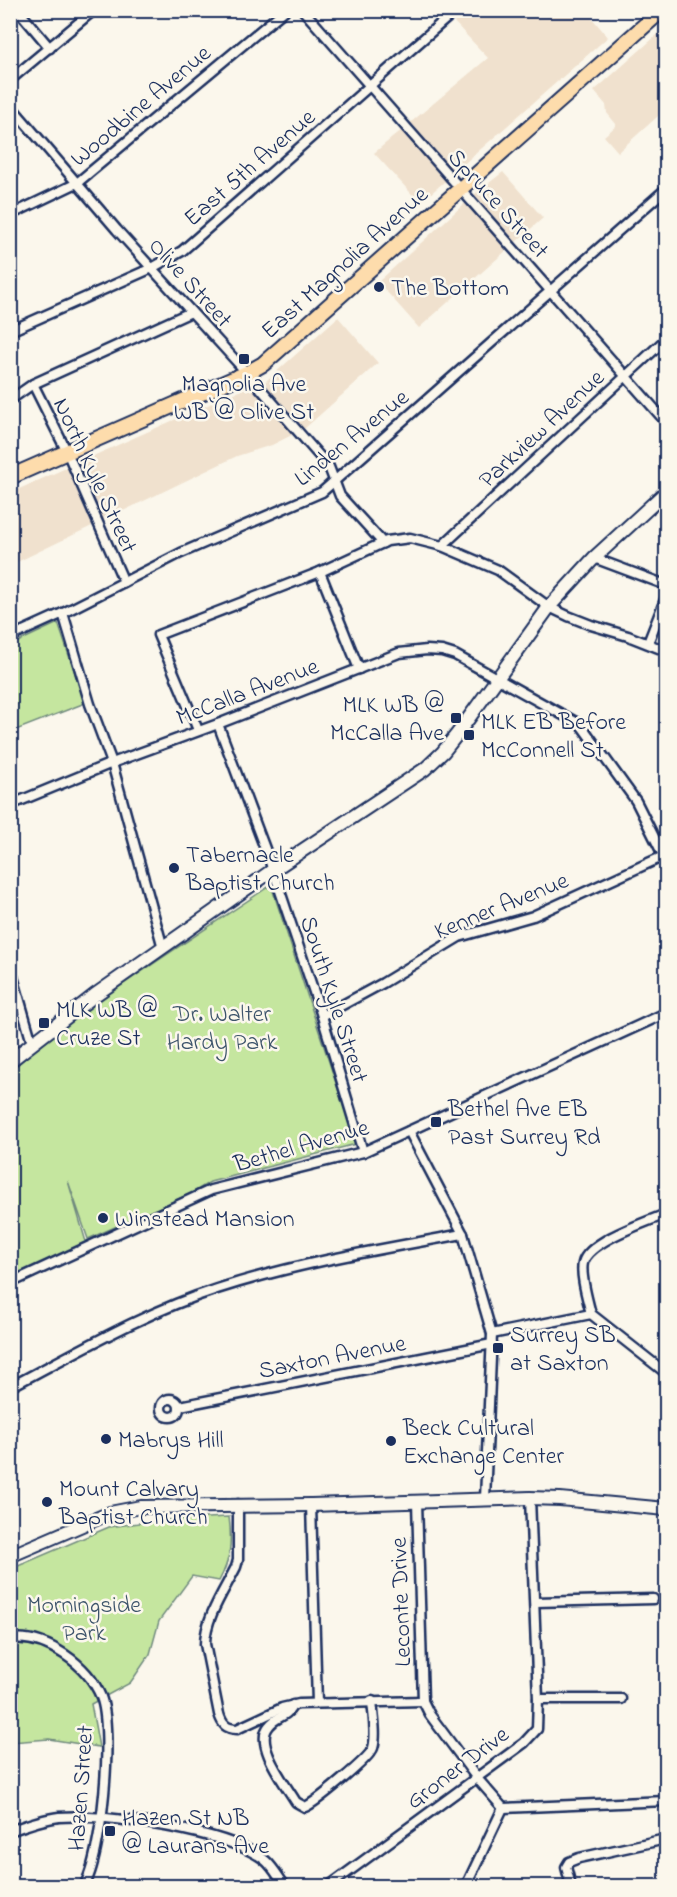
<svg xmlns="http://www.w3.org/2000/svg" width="677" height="1897" viewBox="0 0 677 1897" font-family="'Indie Flower',sans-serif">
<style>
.built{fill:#f0e1ce}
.green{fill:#c5e69f;stroke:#708a7e;stroke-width:1.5}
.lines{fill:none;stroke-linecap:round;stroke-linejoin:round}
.street-casing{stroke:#1b2f5e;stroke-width:13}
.secondary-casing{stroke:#1b2f5e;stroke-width:16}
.primary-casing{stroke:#1b2f5e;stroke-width:18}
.street{stroke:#fbf7ec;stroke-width:8}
.secondary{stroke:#fbf7ec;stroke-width:12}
.primary{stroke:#fddcac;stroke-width:14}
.poi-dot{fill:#1b2f5e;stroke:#fbf7ec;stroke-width:2}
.labels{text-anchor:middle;stroke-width:5;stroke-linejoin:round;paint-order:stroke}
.street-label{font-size:24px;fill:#1b2f5e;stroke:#fbf7ec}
.poi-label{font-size:24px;fill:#1b2f5e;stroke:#fbf7ec;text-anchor:start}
.park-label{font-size:24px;fill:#3d546b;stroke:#fbf7ec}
</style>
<rect width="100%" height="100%" fill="#fbf7ec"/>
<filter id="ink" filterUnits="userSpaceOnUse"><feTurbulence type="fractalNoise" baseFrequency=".0167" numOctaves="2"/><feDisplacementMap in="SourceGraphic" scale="12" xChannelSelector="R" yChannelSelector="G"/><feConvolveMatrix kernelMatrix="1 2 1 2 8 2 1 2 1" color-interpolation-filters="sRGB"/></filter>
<g filter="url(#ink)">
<g class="built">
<polygon points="467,11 598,11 591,17 608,37 457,170 447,183 444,182 420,203 374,153 488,58 454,22"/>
<polygon points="666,27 666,109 618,152 604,136 616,126 616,124 607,113 606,105 594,91"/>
<polygon points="503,172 543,218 419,328 378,282 475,194"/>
<polygon points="338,317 378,363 304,429 272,445 237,456 11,565 10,493 248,387 266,381"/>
</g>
<g class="green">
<polygon points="58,623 85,703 11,732 11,645"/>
<path d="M271 885 356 1144 210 1182 192 1193 88 1239 68 1181 86 1242 11 1281 10 1071C90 1001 183 945 271 885Z"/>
<path d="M229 1517C232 1541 231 1559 219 1581L192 1576 159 1621 150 1654 135 1676 130 1683 91 1704 99 1747 49 1739 11 1742V1569L109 1527 162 1520Z"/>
</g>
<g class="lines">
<defs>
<g id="street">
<polyline points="18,10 50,48"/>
<polyline points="303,10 666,422"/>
<polyline points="10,80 94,10"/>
<polyline points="10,105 117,230 247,373 329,467 340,496 383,543"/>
<polyline points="10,215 77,183 285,10"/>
<polyline points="10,331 152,268 182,251 456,10"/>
<polyline points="33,384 67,452 124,582"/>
<polyline points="10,400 33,384 191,312"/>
<polyline points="442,546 666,339"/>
<polyline points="594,558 666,585"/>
<polyline points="320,572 359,669"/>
<polyline points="63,613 90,704 112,763 163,948"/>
<polyline points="10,637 63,613 181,553 322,492 666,189"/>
<polyline points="648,643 666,597"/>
<polyline points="218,724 273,870 322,1016 363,1152"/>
<polyline points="198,730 158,635 320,572 387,541 410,538 442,546 498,570 549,607 568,616 591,625 628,636 666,651"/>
<polyline points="10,805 112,763 218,724 399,653 427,650 442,651 455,655 581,725 636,801 666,861"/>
<polyline points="10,966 32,1043"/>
<polyline points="322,1016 383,983 459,937 533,916 666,855"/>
<polyline points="409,1131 463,1234 492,1334 485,1499"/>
<polyline points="10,1283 211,1190 363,1152 666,1013"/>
<path d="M591 1314C588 1301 580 1275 583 1263 588 1241 647 1222 666 1214"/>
<polyline points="492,1334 591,1314 666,1373"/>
<path d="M10 1387C77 1352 145 1312 217 1289 297 1263 381 1249 463 1234"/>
<circle cx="170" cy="1408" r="9"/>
<polyline points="180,1406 492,1344"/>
<polyline points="417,1502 423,1701 430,1715 476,1777 503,1808"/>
<path d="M238 1504V1560L236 1567C224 1591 205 1618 205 1644L219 1714C222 1724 226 1729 237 1729L282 1708 299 1704 423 1701"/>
<polyline points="311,1505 317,1703"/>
<polyline points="536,1602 653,1599"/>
<path d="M10 1639C46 1634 88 1665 101 1697 114 1730 102 1857 84 1886"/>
<polyline points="538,1699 621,1699"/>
<path d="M293 1705C285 1719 277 1715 269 1726 253 1744 286 1785 296 1802L305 1807C315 1803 370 1758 373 1748 377 1735 373 1715 372 1701"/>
<polyline points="503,1808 666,1801"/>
<path d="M10 1831C26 1825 43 1819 59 1817 105 1813 231 1831 266 1861 273 1867 279 1878 285 1886"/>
<polyline points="329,1886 524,1743 537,1729 538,1699 530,1498"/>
<polyline points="466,1886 503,1808"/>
<polyline points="571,1886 566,1867 569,1862 579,1858 666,1839"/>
</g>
<g id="secondary">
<polyline points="10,1061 95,995 273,870 425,769 443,752 458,733 549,607 594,558 666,492"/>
<polyline points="10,1556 110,1513 141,1507 311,1505 530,1498 560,1499 666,1509"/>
</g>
<polyline id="primary" points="10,477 247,373 263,364 662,10"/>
</defs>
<use href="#street" class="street-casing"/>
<use href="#secondary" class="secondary-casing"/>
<use href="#primary" class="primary-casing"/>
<use href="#street" class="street"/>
<use href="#secondary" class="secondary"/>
<use href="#primary" class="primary"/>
</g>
</g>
<g class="poi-dot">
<circle cx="379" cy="287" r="6"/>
<rect x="238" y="353" width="12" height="12" rx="3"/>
<rect x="450" y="712" width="12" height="12" rx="3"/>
<rect x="463" y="729" width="12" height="12" rx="3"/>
<circle cx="174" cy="868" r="6"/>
<rect x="38" y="1017" width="12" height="12" rx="3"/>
<rect x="430" y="1116" width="12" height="12" rx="3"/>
<circle cx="103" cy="1218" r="6"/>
<rect x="492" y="1342" width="12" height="12" rx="3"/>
<circle cx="106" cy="1439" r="6"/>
<circle cx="391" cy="1441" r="6"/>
<circle cx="47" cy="1502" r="6"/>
<rect x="104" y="1825" width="12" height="12" rx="3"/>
</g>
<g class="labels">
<g class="street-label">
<text transform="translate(140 105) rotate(-40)" y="8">Woodbine Avenue</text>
<text transform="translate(249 167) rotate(-41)" y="8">East 5th Avenue</text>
<text transform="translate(499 203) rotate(48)" y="8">Spruce Street</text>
<text transform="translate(344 262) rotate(-42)" y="8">East Magnolia Avenue</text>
<text transform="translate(191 282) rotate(48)" y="8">Olive Street</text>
<text transform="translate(541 428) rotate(-43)" y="8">Parkview Avenue</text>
<text transform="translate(351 437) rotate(-39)" y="8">Linden Avenue</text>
<text transform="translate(96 475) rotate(65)" y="8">North Kyle Street</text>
<text transform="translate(247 691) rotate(-21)" y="8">McCalla Avenue</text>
<text transform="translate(501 905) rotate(-22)" y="8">Kenner Avenue</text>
<text transform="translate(335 999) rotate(72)" y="8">South Kyle Street</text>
<text transform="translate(301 1145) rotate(-16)" y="8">Bethel Avenue</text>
<text transform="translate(332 1356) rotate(-11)" y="8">Saxton Avenue</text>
<text transform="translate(400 1602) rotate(-92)" y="8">Leconte Drive</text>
<text transform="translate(457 1767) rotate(-37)" y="8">Groner Drive</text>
<text transform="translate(80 1788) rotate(-86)" y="8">Hazen Street</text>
</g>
<g class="poi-label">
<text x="391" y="295">The Bottom</text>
<text x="244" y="391" text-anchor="middle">Magnolia Ave<tspan x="244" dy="28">WB @ Olive St</tspan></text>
<text x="444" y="712" text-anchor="end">MLK WB @<tspan x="444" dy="28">McCalla Ave</tspan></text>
<text x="481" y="729">MLK EB Before<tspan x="481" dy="28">McConnell St</tspan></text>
<text x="186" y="862">Tabernacle<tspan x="186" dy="28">Baptist Church</tspan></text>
<text x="56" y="1017">MLK WB @<tspan x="56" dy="28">Cruze St</tspan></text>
<text x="448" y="1116">Bethel Ave EB<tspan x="448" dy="28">Past Surrey Rd</tspan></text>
<text x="115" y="1226">Winstead Mansion</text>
<text x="510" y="1342">Surrey SB<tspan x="510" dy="28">at Saxton</tspan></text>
<text x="403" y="1435">Beck Cultural<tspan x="403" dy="28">Exchange Center</tspan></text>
<text x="118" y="1447">Mabrys Hill</text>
<text x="59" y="1496">Mount Calvary<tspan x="59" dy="28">Baptist Church</tspan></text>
<text x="122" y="1825">Hazen St NB<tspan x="122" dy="28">@ Laurans Ave</tspan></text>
</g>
<g class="park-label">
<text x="222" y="1021">Dr. Walter<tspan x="222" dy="28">Hardy Park</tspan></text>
<text x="84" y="1612">Morningside<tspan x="84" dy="28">Park</tspan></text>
</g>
</g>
<rect width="677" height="1897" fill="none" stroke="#fbf7ec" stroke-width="36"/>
<rect x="18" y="18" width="641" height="1861" fill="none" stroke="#1b2f5e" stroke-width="2" filter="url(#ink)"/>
</svg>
